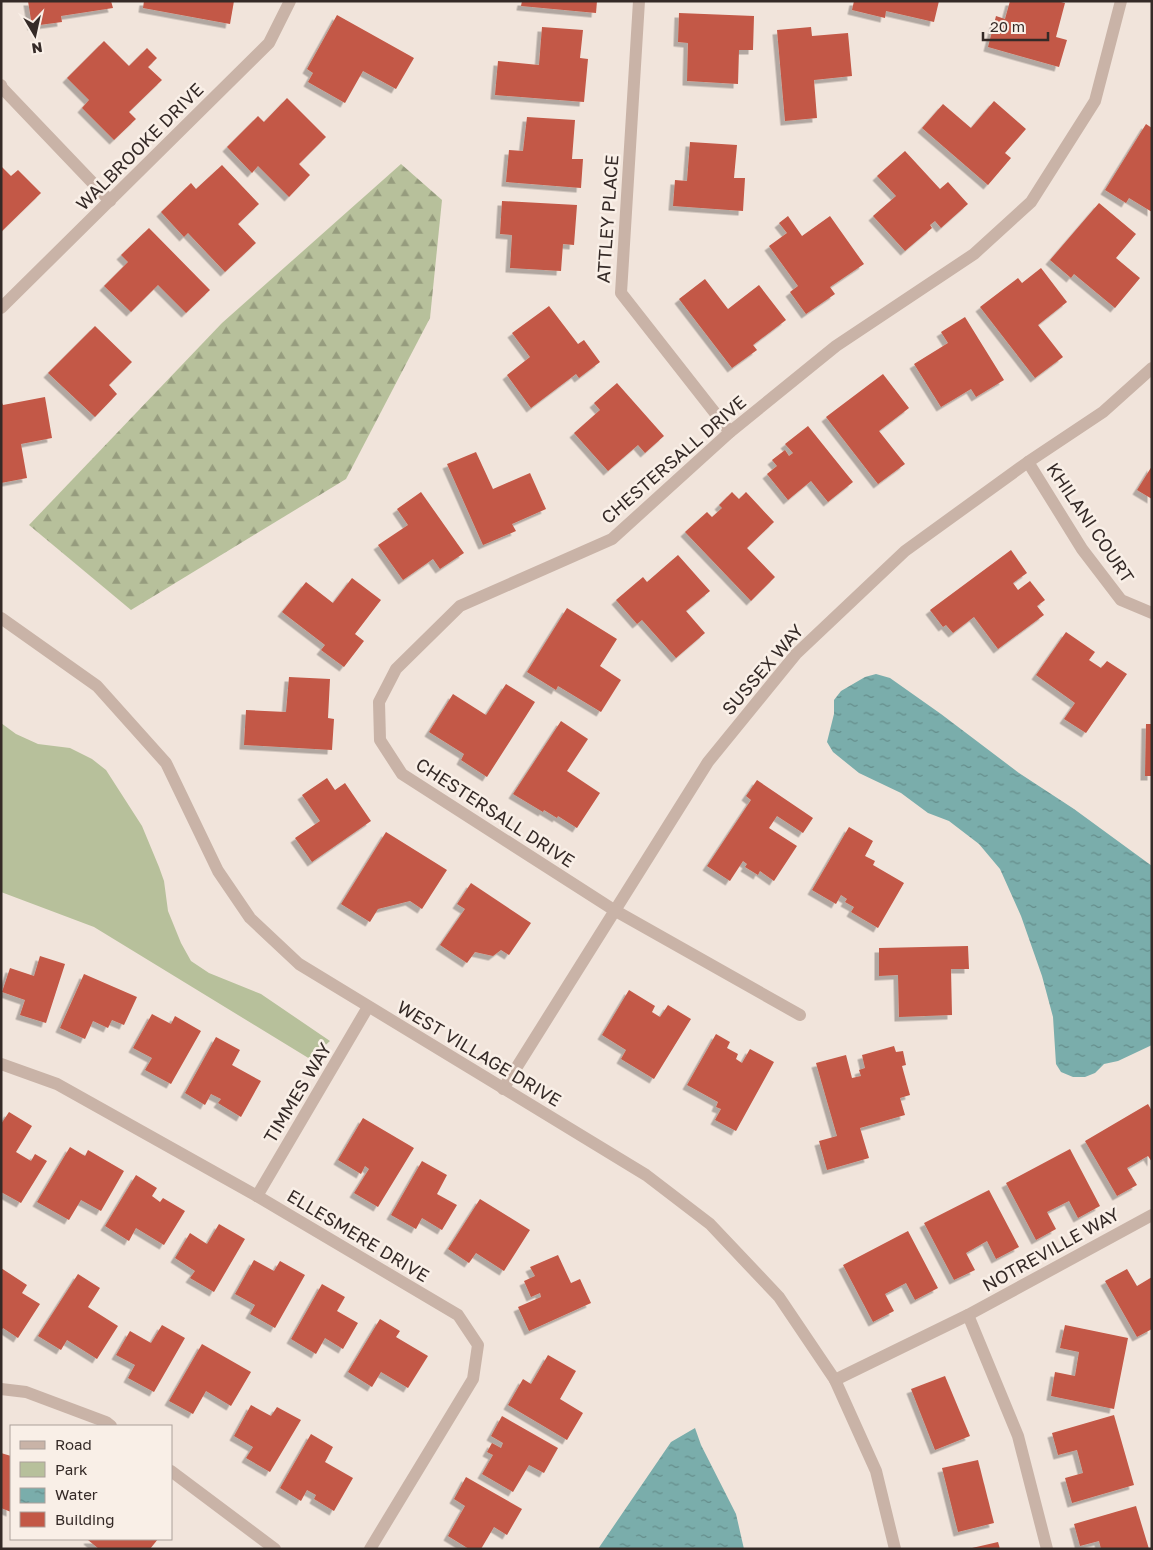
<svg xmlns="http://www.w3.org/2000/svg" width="1153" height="1550" viewBox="0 0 1153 1550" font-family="'Golos Text',sans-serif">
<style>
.forest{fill:url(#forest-firs)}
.park{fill:#b7c09b}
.water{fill:url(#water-ripples)}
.building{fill:#c35846;filter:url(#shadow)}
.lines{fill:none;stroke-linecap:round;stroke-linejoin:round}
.minor{stroke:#c9b3a7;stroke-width:12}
.tertiary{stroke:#c9b3a7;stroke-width:12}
.labels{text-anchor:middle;stroke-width:5;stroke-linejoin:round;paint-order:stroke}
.street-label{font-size:18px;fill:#352a27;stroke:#f9efe7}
</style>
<defs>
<pattern id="forest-firs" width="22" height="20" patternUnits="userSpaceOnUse" patternTransform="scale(1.25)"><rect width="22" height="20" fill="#b7c09b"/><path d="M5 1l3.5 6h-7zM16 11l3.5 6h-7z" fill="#969c7e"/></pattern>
<pattern id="water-ripples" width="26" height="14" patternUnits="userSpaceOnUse" patternTransform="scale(1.25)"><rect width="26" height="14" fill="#7aadab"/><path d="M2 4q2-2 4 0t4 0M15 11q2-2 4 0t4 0" fill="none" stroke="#658d8b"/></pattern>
<filter id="shadow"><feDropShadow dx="-4.5" dy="4.5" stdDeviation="0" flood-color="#0004"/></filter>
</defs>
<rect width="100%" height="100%" fill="#f1e4db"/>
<polygon class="forest" points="401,164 442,200 430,318 346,479 131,610 29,525 222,323"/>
<polygon class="park" points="1,723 16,734 38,744 70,748 92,759 106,770 142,826 159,867 164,881 168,911 181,943 191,961 209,973 261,994 330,1041 310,1059 94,927 1,892"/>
<g class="water">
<polygon points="876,674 890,678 941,714 1019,773 1074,809 1152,866 1152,1045 1118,1061 1104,1064 1095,1073 1085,1077 1073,1077 1061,1072 1056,1064 1053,1017 1042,976 1021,916 1000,869 979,844 949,821 928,813 901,793 859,773 833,752 827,742 834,714 834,700 841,691 865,677"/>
<polygon points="695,1428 701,1445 736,1514 744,1549 598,1549 671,1442"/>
</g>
<g class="building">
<polygon points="28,1 111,1 113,8 61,16 62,22 32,26"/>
<polygon points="144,1 234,1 230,24 143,8"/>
<polygon points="522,1 597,1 596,13 521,6"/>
<polygon points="854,1 939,1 934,22 886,11 885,18 852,10"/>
<polygon points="1010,1 1057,1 1065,3 1056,37 1067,40 1059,67 988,47 996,16 1005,19"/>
<polygon points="679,13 754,16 753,50 739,50 738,84 687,81 688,43 678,42"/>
<polygon points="337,15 414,58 396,89 363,71 345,103 308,82 313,73 307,69"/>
<polygon points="542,27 583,30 580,58 588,59 584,102 495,95 498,61 539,65"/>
<polygon points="811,27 812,36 848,33 852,76 814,80 817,118 785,121 777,30"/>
<polygon points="104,41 129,66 147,48 157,58 148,67 162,80 129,112 136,119 114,140 82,108 89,100 67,78"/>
<polygon points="287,98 326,137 299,164 310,175 289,197 258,166 252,173 227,147 258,116 264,122"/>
<polygon points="994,101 1026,129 1005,153 1011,158 988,185 922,128 943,104 971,128"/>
<polygon points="527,117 575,120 572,159 583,159 581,188 506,182 509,150 523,151"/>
<polygon points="1146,124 1152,128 1152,212 1129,198 1126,203 1105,190"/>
<polygon points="690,142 737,145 734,178 745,178 743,211 673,206 675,180 687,181"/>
<polygon points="905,151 940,189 948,182 968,204 941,228 935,221 930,225 932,228 905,251 873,216 896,196 877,176"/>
<polygon points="222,165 259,204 238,224 256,243 225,272 188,233 184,237 161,212 191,183 196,189"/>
<polygon points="1,166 11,176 18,170 41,193 1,232"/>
<polygon points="502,201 577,205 574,245 563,244 561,271 510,268 512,235 500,234"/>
<polygon points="1099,203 1136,234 1116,258 1140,278 1115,308 1074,274 1071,278 1050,260"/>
<polygon points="788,216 802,236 830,216 864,264 830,287 835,294 806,314 790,292 798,286 769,246 787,233 779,223"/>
<polygon points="149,228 210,290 186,313 158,285 131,312 104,286 128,262 121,255"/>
<polygon points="1041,268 1067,302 1038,325 1063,357 1035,378 980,307 1018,278 1022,283"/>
<polygon points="705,279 728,309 759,285 786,320 753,345 757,350 732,368 679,299"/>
<polygon points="549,306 578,344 584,340 600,362 579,378 576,374 531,408 507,375 530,357 512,333"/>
<polygon points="965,317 1004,380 976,397 971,389 941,407 914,364 948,343 941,332"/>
<polygon points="95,326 132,362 109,385 117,394 95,417 48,373"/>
<polygon points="883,374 909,408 879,431 905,464 878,484 826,417"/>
<polygon points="617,383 664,436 645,453 638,445 608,471 574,433 600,410 594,403"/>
<polygon points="45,397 52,438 21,444 27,478 1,483 1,401 3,405"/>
<polygon points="808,426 853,482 828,502 811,481 788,500 767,474 777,466 772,460 785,450 789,456 793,453 785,444"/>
<polygon points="476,452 493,489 530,473 546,509 512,524 516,531 483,545 447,464"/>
<polygon points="1152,466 1152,499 1137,490"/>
<polygon points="421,492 464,553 440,569 433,559 403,580 378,545 408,525 397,509"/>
<polygon points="732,492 739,499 746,492 774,522 747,548 775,577 751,601 685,532 707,512 712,517 722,508 719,505"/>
<polygon points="1011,550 1027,573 1013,583 1018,590 1030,581 1045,600 1037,606 1044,615 998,649 974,617 953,633 946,625 943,627 930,610"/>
<polygon points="678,555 710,591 686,611 705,633 676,658 642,620 637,624 616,600 643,577 647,582"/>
<polygon points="352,578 381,600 355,634 364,641 344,667 321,650 325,645 282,612 306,582 333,603"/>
<polygon points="567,608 617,639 600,666 621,680 601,712 558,686 556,690 527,672"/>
<polygon points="1066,632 1095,652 1089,660 1101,668 1107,661 1127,674 1086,733 1064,719 1075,703 1036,675"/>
<polygon points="289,677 330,679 328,718 334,719 332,750 244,745 246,710 286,712"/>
<polygon points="506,684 535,702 487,777 461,760 464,754 429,732 453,694 486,715"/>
<polygon points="561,721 588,739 567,771 600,793 577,828 558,816 557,818 544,810 543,812 513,794"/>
<polygon points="1146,724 1152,724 1152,776 1145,776"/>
<polygon points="327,778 335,790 345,783 371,821 312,862 295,838 320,821 302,795"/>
<polygon points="757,780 813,818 803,833 777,816 769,828 797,846 774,881 760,871 758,875 745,867 747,864 743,861 730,881 707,866 751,800 746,796"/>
<polygon points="849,827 873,841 865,856 875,861 873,865 904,883 878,928 851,912 854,907 845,902 847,899 841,895 836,904 812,890"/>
<polygon points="386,832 447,870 422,909 410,901 378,909 370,922 341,904"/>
<polygon points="471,883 531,923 509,955 501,950 493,956 475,952 467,963 440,945 465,909 457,904"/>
<polygon points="968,946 969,969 951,969 952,1015 899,1017 898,975 879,976 879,948"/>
<polygon points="40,956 65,964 46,1023 20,1015 25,1000 2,992 10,968 34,976"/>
<polygon points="84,974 137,997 124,1025 112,1020 108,1028 93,1021 85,1039 60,1028"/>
<polygon points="629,990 655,1006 652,1012 660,1017 668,1005 691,1019 654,1079 621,1059 626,1050 602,1035"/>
<polygon points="152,1014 171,1024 175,1016 201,1031 171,1084 145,1070 152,1058 133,1048"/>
<polygon points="716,1034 730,1042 727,1048 738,1054 736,1059 742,1063 750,1049 774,1062 736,1131 715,1120 721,1109 716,1107 718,1102 687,1085"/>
<polygon points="216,1037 240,1050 232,1065 261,1081 241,1117 218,1103 221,1099 211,1094 205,1105 185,1093"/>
<polygon points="894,1046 896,1052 903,1051 906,1065 902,1066 910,1095 900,1098 905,1115 860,1128 869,1158 827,1170 819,1141 837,1136 816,1063 846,1055 852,1078 861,1076 859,1070 865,1068 862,1055"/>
<polygon points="1148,1104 1152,1111 1152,1162 1148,1156 1127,1168 1137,1185 1117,1196 1085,1141"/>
<polygon points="9,1112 32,1126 16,1152 31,1161 35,1154 47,1161 21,1203 1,1192 1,1124"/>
<polygon points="363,1118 414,1148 378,1207 354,1193 369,1169 365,1166 361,1174 338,1160"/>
<polygon points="70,1147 85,1156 88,1150 124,1171 101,1211 81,1200 69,1220 37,1202"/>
<polygon points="1070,1149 1100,1206 1078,1218 1069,1201 1047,1212 1056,1229 1036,1240 1006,1183"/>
<polygon points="422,1161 447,1175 437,1194 457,1205 442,1230 422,1218 416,1229 391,1215"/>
<polygon points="136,1175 157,1188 152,1196 160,1202 163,1198 185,1211 164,1245 136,1228 129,1241 105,1226"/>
<polygon points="989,1190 1019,1247 996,1259 987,1241 966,1253 975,1270 954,1280 924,1223"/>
<polygon points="480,1199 530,1230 504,1271 476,1253 469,1263 448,1249"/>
<polygon points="219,1224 245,1239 214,1292 190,1278 195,1271 175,1258 190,1233 207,1244"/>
<polygon points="908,1231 938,1288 915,1300 906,1283 885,1294 894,1311 873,1322 843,1265"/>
<polygon points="558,1255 571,1283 580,1279 591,1303 529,1331 518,1307 541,1297 540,1293 531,1297 524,1281 535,1276 530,1267"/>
<polygon points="254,1260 274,1271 280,1261 305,1275 275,1328 250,1314 255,1305 235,1294"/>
<polygon points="1,1268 27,1285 22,1293 40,1304 18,1338 3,1328 1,1331"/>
<polygon points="1127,1269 1137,1286 1152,1277 1152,1329 1137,1337 1105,1281"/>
<polygon points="78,1274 100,1288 88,1307 118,1326 97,1359 67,1340 61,1350 38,1336"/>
<polygon points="322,1284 345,1297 337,1311 358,1323 343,1349 325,1338 316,1354 291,1339"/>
<polygon points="380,1319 400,1331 396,1337 428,1356 408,1388 381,1372 372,1387 348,1372"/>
<polygon points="162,1325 185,1338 154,1392 128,1378 135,1365 116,1355 130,1331 151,1343"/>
<polygon points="1065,1325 1128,1338 1114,1409 1051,1396 1055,1372 1075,1376 1079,1352 1060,1348"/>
<polygon points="202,1344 251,1372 231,1406 206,1391 193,1414 169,1401"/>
<polygon points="548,1355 576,1371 560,1399 583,1413 567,1440 508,1405 523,1379 531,1384"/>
<polygon points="945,1376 970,1436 935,1450 911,1389"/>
<polygon points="251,1405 271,1416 277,1407 301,1420 270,1472 246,1458 253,1447 234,1436"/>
<polygon points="1114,1415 1134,1485 1072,1503 1065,1478 1083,1473 1077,1450 1058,1455 1052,1433"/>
<polygon points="502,1416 558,1448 544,1473 529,1465 513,1492 482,1474 493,1455 487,1452 492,1443 501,1448 503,1443 491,1436"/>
<polygon points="311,1434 333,1447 325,1462 353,1478 334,1511 314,1499 316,1495 307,1490 301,1501 280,1488"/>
<polygon points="1,1453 11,1456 11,1512 1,1508"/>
<polygon points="978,1460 994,1523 958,1532 942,1468"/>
<polygon points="466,1477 522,1509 507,1535 494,1527 481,1549 469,1549 448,1536 465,1506 454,1499"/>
<polygon points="1136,1506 1149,1549 1101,1549 1099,1541 1080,1546 1074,1524"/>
<polygon points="89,1539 158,1539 150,1549 99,1549 88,1540"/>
<polygon points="998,1542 1000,1549 972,1549 972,1548"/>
</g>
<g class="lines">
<g class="minor">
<polyline points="639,1 621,293 730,432"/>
<polyline points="1,85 2,88 110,201"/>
<polyline points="1,308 269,43 290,1"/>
<polyline points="1028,462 1082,549 1121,600 1152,613"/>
<polyline points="800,1015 614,910 402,774 380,740 379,702 396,669 460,606 612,539 730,432 836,346 974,254 1031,202 1095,101 1121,1"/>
<polyline points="1,1064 57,1084 257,1196 458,1315 478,1345 473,1379 370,1549"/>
<polyline points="503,1089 708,762 796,654 905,551 1028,462 1103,412 1152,368"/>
<polyline points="257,1196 368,1007"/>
<polyline points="968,1315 1018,1436 1047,1549"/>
<polyline points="835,1380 968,1315 1152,1215"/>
<polyline points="1,1389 26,1392 106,1422 111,1426"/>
<polyline points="171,1471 275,1549"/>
</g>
<polyline class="tertiary" points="1,618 97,686 166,763 218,871 250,918 299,964 646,1175 710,1224 779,1297 835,1380 876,1471 895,1549"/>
</g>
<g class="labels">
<g class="street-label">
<text transform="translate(140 147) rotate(-45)" y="6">WALBROOKE DRIVE</text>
<text transform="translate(608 219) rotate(-86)" y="6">ATTLEY PLACE</text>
<text transform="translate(674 460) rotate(-41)" y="6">CHESTERSALL DRIVE</text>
<text transform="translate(1090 523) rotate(56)" y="6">KHILANI COURT</text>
<text transform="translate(763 670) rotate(-49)" y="6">SUSSEX WAY</text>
<text transform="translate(495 813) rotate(33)" y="6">CHESTERSALL DRIVE</text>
<text transform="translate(479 1054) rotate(31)" y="6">WEST VILLAGE DRIVE</text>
<text transform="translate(298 1093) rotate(-59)" y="6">TIMMES WAY</text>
<text transform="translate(358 1236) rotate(31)" y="6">ELLESMERE DRIVE</text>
<text transform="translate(1051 1250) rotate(-29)" y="6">NOTREVILLE WAY</text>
</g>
</g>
<rect width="1153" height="1550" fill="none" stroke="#352a27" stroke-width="5"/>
<rect x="10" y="1425" width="162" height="115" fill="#f9efe7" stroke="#aba09a"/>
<rect x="20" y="1441" width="25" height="8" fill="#c9b3a7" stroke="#aba09a"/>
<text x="55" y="1450" font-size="15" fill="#352a27">Road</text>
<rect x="20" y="1462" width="25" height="15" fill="#b7c09b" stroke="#aba09a"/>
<text x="55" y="1475" font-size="15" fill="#352a27">Park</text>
<rect x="20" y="1488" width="25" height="15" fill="url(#water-ripples)" stroke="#aba09a"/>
<text x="55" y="1500" font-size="15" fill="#352a27">Water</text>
<rect x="20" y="1512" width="25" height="15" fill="#c35846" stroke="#aba09a"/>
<text x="55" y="1525" font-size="15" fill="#352a27">Building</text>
<g transform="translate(35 35) rotate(171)" stroke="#f9efe7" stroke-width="4" paint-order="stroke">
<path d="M0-4L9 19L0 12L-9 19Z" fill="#352a27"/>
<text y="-8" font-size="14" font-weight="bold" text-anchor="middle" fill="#352a27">N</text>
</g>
<path d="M983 32v8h65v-8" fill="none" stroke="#352a27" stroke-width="2.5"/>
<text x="990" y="32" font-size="15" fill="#352a27" stroke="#f9efe7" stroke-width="4" paint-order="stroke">20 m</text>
</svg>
